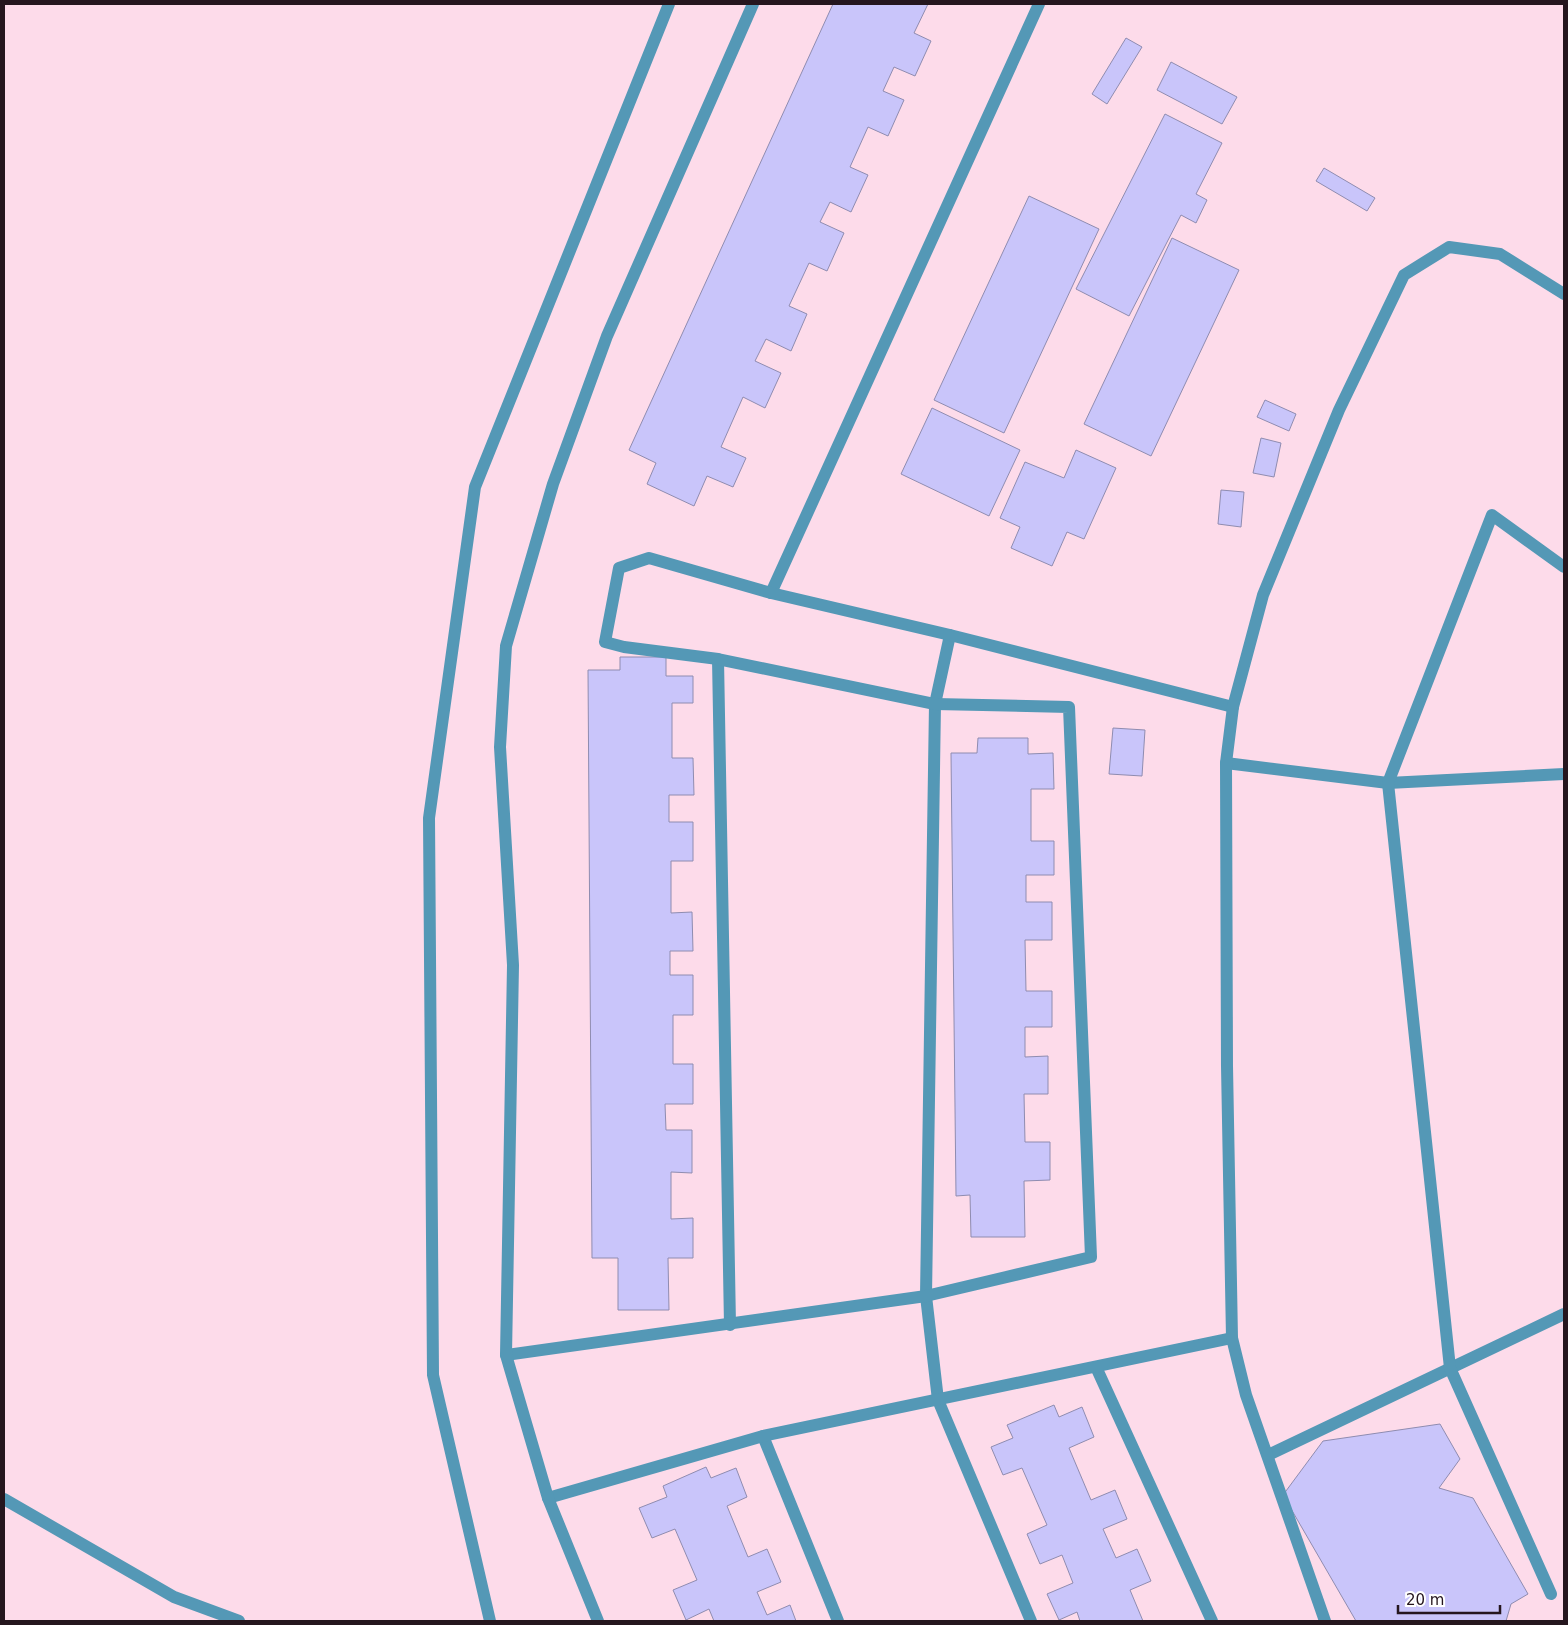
<svg xmlns="http://www.w3.org/2000/svg" width="1568" height="1625" viewBox="0 0 1568 1625" font-family="'DejaVu Sans',sans-serif">
<style>
.building{fill:#c9c5fa;stroke:#8f8cb0}
.lines{fill:none;stroke-linecap:round;stroke-linejoin:round}
.minor{stroke:#5498b6;stroke-width:12}
</style>
<rect width="100%" height="100%" fill="#fddbea"/>
<g class="building">
<polygon points="833,4 928,4 914,33 931,41 915,76 894,67 883,91 904,100 888,136 868,127 850,167 868,175 851,212 830,202 820,222 844,233 827,271 809,263 789,306 807,314 791,351 766,339 755,361 781,373 765,408 743,397 721,447 746,458 733,487 707,476 694,506 647,484 656,463 629,450"/>
<polygon points="1126,38 1142,47 1107,104 1092,94"/>
<polygon points="1171,62 1237,97 1222,124 1157,90"/>
<polygon points="1165,114 1222,143 1196,194 1207,200 1196,223 1181,215 1129,316 1076,289"/>
<polygon points="1324,168 1375,198 1367,211 1316,181"/>
<polygon points="1029,196 1099,229 1004,433 934,400"/>
<polygon points="1172,238 1239,270 1151,456 1084,424"/>
<polygon points="1265,400 1296,414 1289,431 1257,417"/>
<polygon points="932,408 1020,450 989,516 901,474"/>
<polygon points="1261,438 1281,443 1274,477 1253,473"/>
<polygon points="1076,450 1116,468 1084,539 1067,532 1052,566 1011,548 1020,527 1000,518 1025,462 1064,478"/>
<polygon points="1221,490 1244,492 1241,527 1218,524"/>
<polygon points="620,657 666,657 666,676 693,676 693,703 672,703 672,758 693,758 694,795 669,795 669,822 693,822 693,861 671,861 671,913 692,912 693,951 670,951 670,975 693,975 693,1015 673,1015 673,1064 693,1064 693,1104 665,1104 666,1130 692,1130 692,1173 671,1172 671,1219 693,1218 693,1258 668,1258 669,1310 618,1310 618,1258 592,1258 588,670 620,670"/>
<polygon points="1113,728 1145,730 1142,776 1109,774"/>
<polygon points="978,738 1028,738 1028,754 1053,753 1054,789 1031,789 1031,841 1054,841 1054,875 1026,875 1026,902 1052,902 1052,940 1025,940 1026,991 1052,991 1052,1027 1025,1027 1025,1057 1048,1056 1048,1094 1024,1094 1025,1142 1050,1142 1050,1180 1024,1181 1025,1237 971,1237 970,1195 956,1196 951,753 977,753"/>
<polygon points="1054,1405 1059,1417 1082,1407 1094,1437 1069,1448 1091,1500 1115,1490 1127,1519 1103,1529 1116,1558 1137,1549 1151,1581 1130,1590 1143,1621 1080,1621 1077,1612 1059,1620 1047,1594 1073,1583 1062,1555 1040,1564 1027,1534 1047,1525 1022,1468 1003,1475 991,1447 1013,1438 1007,1425"/>
<polygon points="1440,1424 1460,1459 1439,1488 1473,1498 1528,1594 1511,1604 1506,1621 1356,1621 1283,1495 1323,1441"/>
<polygon points="706,1467 711,1478 736,1468 747,1497 727,1506 748,1557 767,1549 781,1582 757,1592 767,1615 790,1605 796,1621 714,1621 709,1609 686,1620 673,1590 697,1580 675,1529 652,1538 639,1508 667,1497 663,1486"/>
</g>
<g class="lines">
<g class="minor">
<polyline points="771,593 1039,4"/>
<polyline points="950,635 935,704 926,1296 938,1400 1031,1621"/>
<polyline points="718,659 730,1325"/>
<polyline points="1226,763 1388,783 1564,774"/>
<polyline points="506,1355 926,1296 1091,1257 1069,707 935,704 718,659 624,647 605,642 619,568 649,558 771,593 950,635 1233,707"/>
<polyline points="1096,1367 1212,1621"/>
<polyline points="763,1436 838,1621"/>
<polyline points="1268,1455 1564,1314"/>
<polyline points="548,1498 763,1436 1232,1338"/>
<polyline points="4,1499 174,1597 239,1621"/>
<polyline points="1551,1594 1450,1368 1388,783 1492,515 1564,567"/>
<polyline points="490,1621 433,1375 429,818 475,487 669,4"/>
<polyline points="598,1621 548,1498 506,1355 513,965 500,747 506,646 553,484 607,336 753,4"/>
<polyline points="1325,1621 1246,1395 1232,1338 1227,1066 1226,763 1233,707 1263,595 1339,410 1404,275 1449,247 1500,254 1564,294"/>
</g>
</g>
<rect width="1568" height="1625" fill="none" stroke="#25161e" stroke-width="10"/>
<path d="M1398 1605v8h102v-8" fill="none" stroke="#25161e" stroke-width="2.5"/>
<text x="1406" y="1605" font-size="15" fill="#25161e" stroke="#ffffff" stroke-width="4" paint-order="stroke">20 m</text>
</svg>
